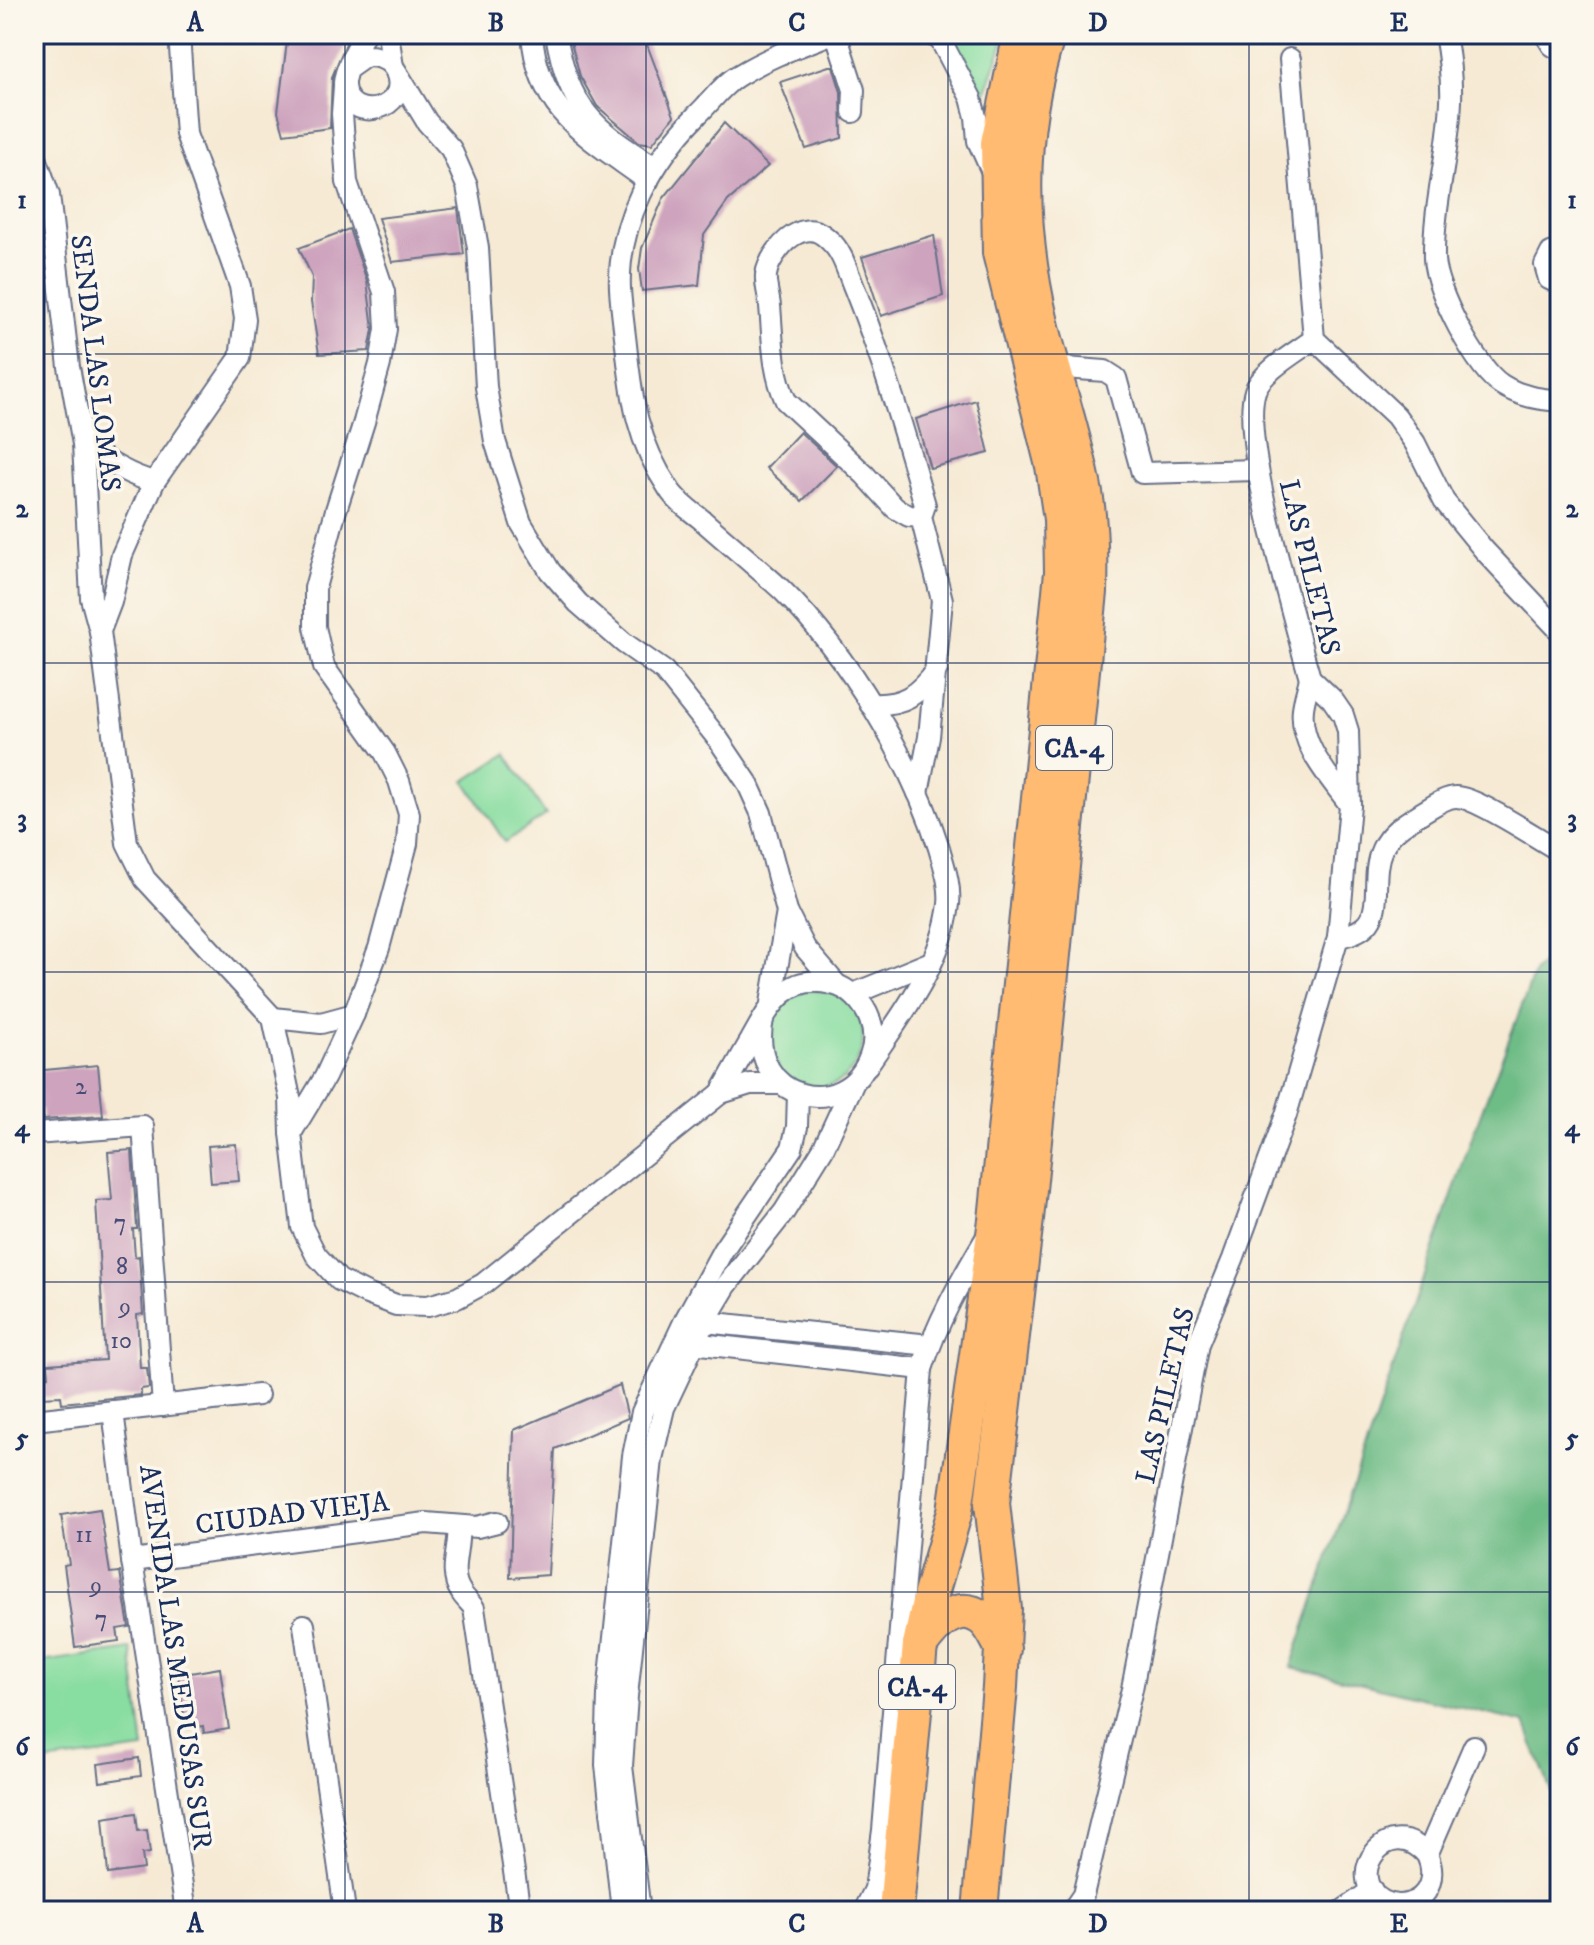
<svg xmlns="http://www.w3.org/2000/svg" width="1594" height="1945" viewBox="0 0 1594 1945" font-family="'IM FELL DW Pica',serif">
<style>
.green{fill:#88dda0;stroke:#52867f;stroke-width:2}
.forest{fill:#6ebc86;stroke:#447672;stroke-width:2}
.building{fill:#cda3bd}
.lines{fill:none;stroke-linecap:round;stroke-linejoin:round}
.minor-casing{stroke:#687087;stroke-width:24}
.trunk-casing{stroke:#687087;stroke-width:38}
.minor{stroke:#fff;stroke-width:20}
.trunk{stroke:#ffbb71;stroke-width:34}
.grid{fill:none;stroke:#1b2f5e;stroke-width:2;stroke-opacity:0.55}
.labels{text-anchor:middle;stroke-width:7;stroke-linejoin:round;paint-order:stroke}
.number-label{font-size:24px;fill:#484c76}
.shield{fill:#fbf7ec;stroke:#5e6b89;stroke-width:2}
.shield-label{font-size:26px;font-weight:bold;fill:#1b2f5e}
.street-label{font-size:28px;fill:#1b2f5e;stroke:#fbf7ec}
.neatline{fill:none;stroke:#1b2f5e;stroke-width:3}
.grid-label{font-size:26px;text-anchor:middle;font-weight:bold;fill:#1b2f5e}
</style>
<rect width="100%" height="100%" fill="#fbf7ec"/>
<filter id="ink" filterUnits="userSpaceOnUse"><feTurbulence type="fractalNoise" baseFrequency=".0125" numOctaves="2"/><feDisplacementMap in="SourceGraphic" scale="16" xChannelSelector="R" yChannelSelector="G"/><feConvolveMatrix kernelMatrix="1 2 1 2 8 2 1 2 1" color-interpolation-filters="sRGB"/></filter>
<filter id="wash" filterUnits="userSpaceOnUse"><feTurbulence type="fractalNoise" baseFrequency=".006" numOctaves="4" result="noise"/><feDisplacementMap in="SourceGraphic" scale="32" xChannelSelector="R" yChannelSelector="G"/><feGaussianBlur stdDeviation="1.8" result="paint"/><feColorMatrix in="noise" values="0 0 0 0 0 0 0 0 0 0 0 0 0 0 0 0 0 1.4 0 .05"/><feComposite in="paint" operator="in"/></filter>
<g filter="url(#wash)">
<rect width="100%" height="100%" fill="#f6ead4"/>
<g class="green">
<polygon points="946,34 1006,34 984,97 984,96"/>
<polygon points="506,754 546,815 505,842 465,781"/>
<path d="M806 990C815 991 828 990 837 994 886 1018 860 1098 807 1086 797 1084 787 1076 779 1071L767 1030 780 1004Z"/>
<polygon points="131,1649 144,1749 37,1763 34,1742 34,1663"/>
</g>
<polygon class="forest" points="1560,946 1560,1815 1525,1723 1291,1667 1473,1134 1535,971"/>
<g id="blocks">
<g class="building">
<polygon points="288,34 350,34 332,77 330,128 284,134 278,112"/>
<polygon points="569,34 643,34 674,116 652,144 639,142 597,106 580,76"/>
<polygon points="829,66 833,66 841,92 842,138 806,149 780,82"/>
<polygon points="724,123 768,166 728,201 704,235 699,285 642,291 639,269 642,248 663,199"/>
<polygon points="458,208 464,254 392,262 378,218"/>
<polygon points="349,229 367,281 373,329 369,351 319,354 311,302 312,277 299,248"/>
<polygon points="934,235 943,296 881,316 862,257"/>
<polygon points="976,400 989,453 930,468 916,419"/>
<polygon points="800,432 837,466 802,501 766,468"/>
<polygon points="98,1065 103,1116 43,1120 42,1109 34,1110 34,1071"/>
<polygon points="236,1144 239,1181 211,1183 208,1146"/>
<polygon points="132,1150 137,1229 133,1229 135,1257 139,1256 143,1314 137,1315 140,1368 147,1368 149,1388 141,1389 141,1395 62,1403 61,1396 40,1397 38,1377 49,1376 48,1364 105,1360 96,1201 112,1200 108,1152"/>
<polygon points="620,1385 628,1418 555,1449 548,1575 510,1578 514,1430"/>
<polygon points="100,1509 110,1573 120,1572 129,1627 117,1629 119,1641 75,1647 64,1565 69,1564 61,1515"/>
<polygon points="220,1668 229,1729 204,1733 203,1726 186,1729 178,1675"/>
<polygon points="139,1758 141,1776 100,1782 98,1764"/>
<polygon points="136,1813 138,1831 147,1830 150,1853 142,1854 144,1869 108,1874 103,1818"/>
</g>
</g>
</g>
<g filter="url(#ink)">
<use href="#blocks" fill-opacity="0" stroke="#687087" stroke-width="2"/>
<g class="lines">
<defs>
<g id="minor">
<polyline points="179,34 186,134 240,286 245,319 240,358 154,482 122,555 111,602 100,631 127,843 145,879 273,1018 290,1098 291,1133 302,1227 316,1255 339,1280 367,1294 396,1305 428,1306 457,1298 483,1284 721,1093 750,1084 781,1084"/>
<polyline points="388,34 393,67"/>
<path d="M532 34C538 114 590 138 648 181"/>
<path d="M556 34C569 109 593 129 655 167"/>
<path d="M831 34C800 46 768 57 739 75 723 84 711 102 698 114 653 160 617 222 620 289 621 307 624 327 626 345 632 401 637 441 669 489 676 501 690 510 701 519 728 543 756 566 782 590 848 655 911 760 939 848 944 866 951 885 949 904 942 965 900 1017 867 1066"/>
<polyline points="836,34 854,90 853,112"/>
<polyline points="930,34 940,39 971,98 976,117 978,141 992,172"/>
<path d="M1445 34C1449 56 1452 78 1451 101 1449 153 1433 206 1434 259 1435 289 1476 369 1502 385 1521 397 1539 399 1560 401"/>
<polyline points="1545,34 1552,45 1560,50"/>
<polyline points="1290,59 1314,339 1396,416 1415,443 1444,501 1484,550 1560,631"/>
<path d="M349 68 366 56C378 56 391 59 396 72 412 110 348 126 344 86 343 70 358 48 364 34"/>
<polyline points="396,71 427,122 451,149 467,186 478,248 486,387 495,441 521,523 550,571 578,603 624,643 664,671 718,739 747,782 761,813 787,912 805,948 836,984"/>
<polyline points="34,152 49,195 69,367 83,444 91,598 100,631"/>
<polyline points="1560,250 1551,253 1545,265 1549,279 1560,284"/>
<polyline points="1052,367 1105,371 1116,378 1142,473 1258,470"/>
<path d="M83 444C104 460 127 475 154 482"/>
<path d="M1310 678C1308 688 1304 699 1303 709 1299 746 1330 777 1350 805"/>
<path d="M870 704C903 706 918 695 937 669"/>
<path d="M918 793 929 737 942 600 921 517 925 505C904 432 883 360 855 290 848 274 843 252 830 241 820 231 811 227 798 233 784 239 768 260 766 275 765 285 769 296 770 306 773 339 772 371 786 401L865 475 895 508 909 516 921 517"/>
<path d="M1338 937C1395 928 1366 885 1382 849 1390 831 1407 822 1423 812 1432 807 1445 797 1456 797 1477 797 1539 840 1560 851"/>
<polyline points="853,994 931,962"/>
<polyline points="771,1003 787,912"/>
<polyline points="273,1018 321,1023 354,1014 379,948 407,844 409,814 399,781 385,753 324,667 315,627 315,588 336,510 364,422 380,364 386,329 384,292 347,182 342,114 344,86"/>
<path d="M721 1093C731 1075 741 1057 751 1040 770 1006 787 972 832 984 850 988 864 1003 870 1020 874 1031 875 1044 870 1056 846 1124 746 1101 763 1019"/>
<polyline points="291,1133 325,1077 354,1014"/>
<polyline points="34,1134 143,1126 163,1406"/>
<polyline points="695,1321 930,1345"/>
<polyline points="683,1342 922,1369"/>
<polyline points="113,1411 132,1561 186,1911"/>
<polyline points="34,1420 258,1395"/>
<path d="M458 1526C461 1548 447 1571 461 1592 464 1598 470 1602 474 1608L520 1911"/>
<polyline points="132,1561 426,1523 477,1527 497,1522"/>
<polyline points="304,1625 345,1911"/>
<path d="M1427 1855C1389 1811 1341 1877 1383 1901 1391 1905 1399 1906 1407 1904 1431 1898 1436 1874 1427 1855L1474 1746"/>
<polyline points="622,1911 606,1765 608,1695 633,1456 642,1412 685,1320 723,1250 792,1148 797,1127 798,1093"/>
<polyline points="640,1911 622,1766 627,1696 652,1459 664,1408 705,1321 726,1286 784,1212 823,1149 854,1082"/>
<path d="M864 1911 875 1889 883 1830 922 1369C937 1322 961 1280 986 1238"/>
<path d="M1072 1911 1083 1895 1132 1689 1198 1344 1233 1259 1286 1115 1338 937 1350 805 1348 731 1343 715 1332 699 1310 678 1302 650C1289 596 1240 438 1255 391 1261 372 1298 351 1314 339"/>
<polyline points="1342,1911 1372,1890"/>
</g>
<g id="trunk">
<path d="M920 1645C933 1627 956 1599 982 1618 992 1625 997 1639 1003 1649"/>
<polyline points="896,1911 920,1645 931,1594 955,1511 996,1220 1062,572 1061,519 1053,466 1000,253 998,143 1021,34"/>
<path d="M980 1911 1000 1687 1004 1609 992 1503 1026 1219 1090 592C1091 558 1091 522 1084 488 1074 433 1054 378 1041 323 1018 226 1017 129 1048 34"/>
</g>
</defs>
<use href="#minor" class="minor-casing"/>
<use href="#trunk" class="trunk-casing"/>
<use href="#minor" class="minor"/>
<use href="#trunk" class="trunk"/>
</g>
</g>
<path class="grid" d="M345 34V1911M646 34V1911M948 34V1911M1249 34V1911M34 354H1560M34 663H1560M34 972H1560M34 1282H1560M34 1592H1560"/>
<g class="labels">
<g class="number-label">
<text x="81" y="1094">2</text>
<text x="120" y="1230">7</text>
<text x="122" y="1274">8</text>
<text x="125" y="1314">9</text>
<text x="121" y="1348">10</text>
<text x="84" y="1542">11</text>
<text x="96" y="1593">9</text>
<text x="101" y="1626">7</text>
</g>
<g class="shield">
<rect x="1036" y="726" width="76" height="44" rx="6"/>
<rect x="879" y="1665" width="76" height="44" rx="6"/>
</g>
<g class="shield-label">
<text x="1074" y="757">CA-4</text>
<text x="917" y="1696">CA-4</text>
</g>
<g class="street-label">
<text transform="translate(97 363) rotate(83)" y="10">SENDA LAS LOMAS</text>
<text transform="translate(1311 567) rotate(76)" y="10">LAS PILETAS</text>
<text transform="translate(1164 1395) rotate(-77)" y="10">LAS PILETAS</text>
<text transform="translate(292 1512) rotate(-7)" y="10">CIUDAD VIEJA</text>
<text transform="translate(177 1657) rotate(82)" y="10">AVENIDA LAS MEDUSAS SUR</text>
</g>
</g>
<rect width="1594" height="1945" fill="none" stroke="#fbf7ec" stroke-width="88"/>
<rect x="44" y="44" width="1506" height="1857" class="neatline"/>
<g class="grid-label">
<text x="195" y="31">A</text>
<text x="496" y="31">B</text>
<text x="797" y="31">C</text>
<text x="1098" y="31">D</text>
<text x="1399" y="31">E</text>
<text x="22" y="208">1</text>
<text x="1572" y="208">1</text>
<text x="22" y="517">2</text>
<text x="1572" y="517">2</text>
<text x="22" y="827">3</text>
<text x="1572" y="827">3</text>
<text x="22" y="1136">4</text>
<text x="1572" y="1136">4</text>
<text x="22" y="1446">5</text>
<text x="1572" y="1446">5</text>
<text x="22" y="1755">6</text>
<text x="1572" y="1755">6</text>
<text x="195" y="1932">A</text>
<text x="496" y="1932">B</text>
<text x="797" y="1932">C</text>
<text x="1098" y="1932">D</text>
<text x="1399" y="1932">E</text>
</g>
</svg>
